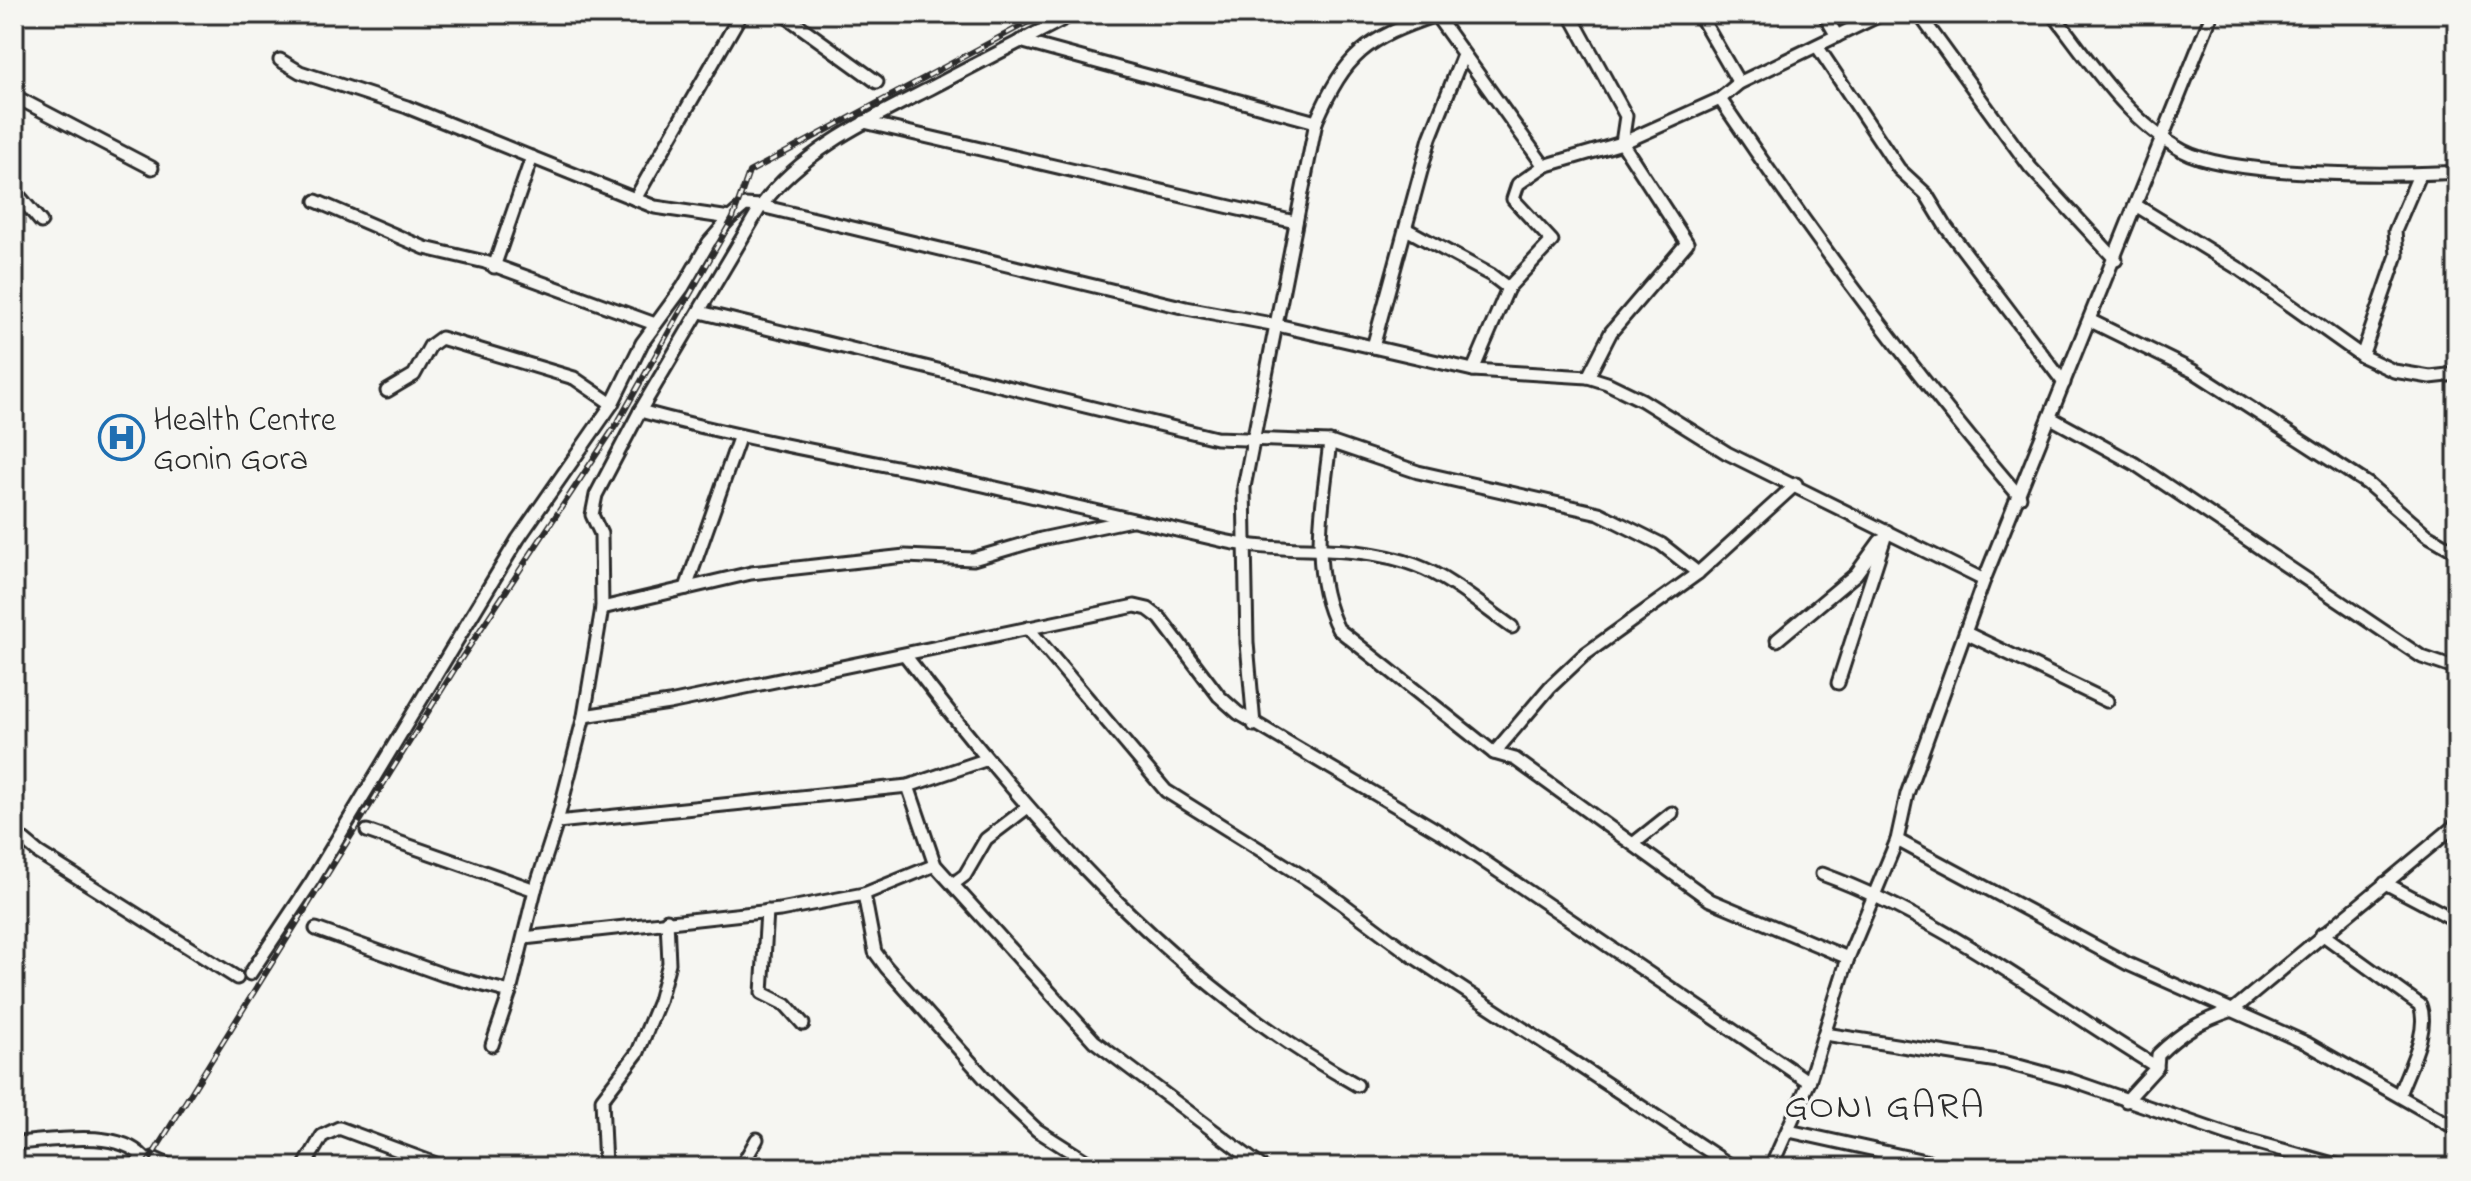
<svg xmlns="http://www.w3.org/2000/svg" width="2471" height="1181" viewBox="0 0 2471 1181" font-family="'Indie Flower',sans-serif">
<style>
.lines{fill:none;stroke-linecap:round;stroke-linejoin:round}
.minor-casing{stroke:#2b2b2b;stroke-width:17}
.minor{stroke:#f6f6f2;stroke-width:11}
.rail-casing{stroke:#2b2b2b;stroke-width:6}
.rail{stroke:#f6f6f2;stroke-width:3;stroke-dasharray:9;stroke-linecap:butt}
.labels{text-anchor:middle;stroke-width:7;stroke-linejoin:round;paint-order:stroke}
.poi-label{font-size:34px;fill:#2b2b2b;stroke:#f6f6f2;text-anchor:start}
.quarter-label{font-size:38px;letter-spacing:2px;fill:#2b2b2b;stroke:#f6f6f2}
</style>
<rect width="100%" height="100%" fill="#f6f6f2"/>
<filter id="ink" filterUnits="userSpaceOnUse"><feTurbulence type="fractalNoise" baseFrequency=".0125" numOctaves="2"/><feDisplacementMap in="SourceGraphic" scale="16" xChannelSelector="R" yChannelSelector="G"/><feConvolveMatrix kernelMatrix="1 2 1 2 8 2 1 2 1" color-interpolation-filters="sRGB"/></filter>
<g filter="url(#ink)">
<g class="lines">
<defs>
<g id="minor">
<polyline points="783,14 877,82"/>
<polyline points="1435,14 1544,166"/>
<polyline points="1570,14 1626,116 1622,143 1687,243 1611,332 1588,377"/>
<polyline points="1699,14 1739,83"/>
<polyline points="1824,14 1837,36"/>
<polyline points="1919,14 2030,167 2116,260"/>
<path d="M2053 14C2091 63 2128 121 2183 151 2231 177 2399 176 2457 172"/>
<polyline points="1020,41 1316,122"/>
<polyline points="1817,46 1899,169 1926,194 1946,227 2064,383"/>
<polyline points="280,60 300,72 407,107 655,207 730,218 745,205 761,206 1186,308 1277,325 1473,370 1588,377 1607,383 1642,400 1727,453 1984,580"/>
<polyline points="14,96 152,168"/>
<path d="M1720 99C1813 237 1911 370 2020 497"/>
<polyline points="864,122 1295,222"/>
<polyline points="14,190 41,222"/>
<polyline points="635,199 741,14"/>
<polyline points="316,201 425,248 485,262 655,324"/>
<polyline points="2137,206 2241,270 2362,356 2394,371 2430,377 2457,374"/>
<polyline points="1406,229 1491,275 1508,288"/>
<polyline points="494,267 532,157"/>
<polyline points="700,312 1216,438 1330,442 1418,472 1599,513 1661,544 1698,573"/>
<polyline points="2091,321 2193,371 2368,484 2427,535 2457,552"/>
<polyline points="1373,347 1430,138 1463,55"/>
<polyline points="2362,356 2397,255 2395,231 2419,175"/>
<polyline points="1473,370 1508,288 1552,241 1513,199 1518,184 1544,166 1622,143 1720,99 1739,83 1882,14"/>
<polyline points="387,391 414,375 430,346 441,338 574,378 612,404"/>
<path d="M640 411C754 442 868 460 983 485 1063 503 1144 523 1224 541 1287 555 1354 542 1415 565 1450 578 1482 606 1512 627"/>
<polyline points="2051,418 2135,464 2422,657 2457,669"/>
<path d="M1330 442C1323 504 1308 570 1338 629L1494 753 1515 759 1710 900 1848 958"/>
<polyline points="686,588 739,438"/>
<polyline points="602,608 751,573 905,556 973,559 1041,539 1131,520"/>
<polyline points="1028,628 1166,791 1323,889 1414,957 1733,1167"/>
<polyline points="1966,633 2107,701"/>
<polyline points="1777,640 1856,574 1880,541"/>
<path d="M905 655C1033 822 1171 981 1357 1085"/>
<polyline points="1838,683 1887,531"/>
<polyline points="584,716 669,703 1135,606 1148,609 1160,618 1219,696 1238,713 1445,835 1809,1082"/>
<path d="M1254 725 1247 643 1244 487 1316 122C1346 53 1366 39 1436 15"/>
<polyline points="1494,753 1550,687 1584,655 1698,573 1796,484"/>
<polyline points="908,786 935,865 1094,1041 1262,1167"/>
<polyline points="557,822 908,786 985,760"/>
<polyline points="367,831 535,890"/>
<polyline points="14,832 39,853 237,978"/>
<polyline points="1897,840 2128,964 2306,1043 2457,1129"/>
<polyline points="1633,844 1672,813"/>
<path d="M1822 874C1943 918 2048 1001 2157 1067"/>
<polyline points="2385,883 2457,921"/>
<polyline points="953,884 965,875 986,839 1028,807"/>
<polyline points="864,894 875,952 886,967 998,1093 1037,1130 1095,1167"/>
<polyline points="767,911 762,993 786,1005 803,1024"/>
<polyline points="316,929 444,975 510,992"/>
<path d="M2322 934 2420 1005C2430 1032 2408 1069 2399 1095"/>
<polyline points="524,938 780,910 864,894 935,865"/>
<polyline points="250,974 312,881 518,539 612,404 642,343 683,287 709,242 730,218"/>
<polyline points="1825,1034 2004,1062 2070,1080 2229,1135 2344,1167"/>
<path d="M492 1045 510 992 535 890 557 822 584 716 602 608 601 534 592 515 596 495 640 411 761 206C804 149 868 120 931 88 978 63 1025 39 1073 14"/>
<path d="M2126 1101 2157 1067 2158 1055C2181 1032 2202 1020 2233 1010L2457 824"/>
<polyline points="1789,1131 1952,1167"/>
<path d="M14 1143C51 1141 117 1128 143 1157"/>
<polyline points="133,1167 143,1157 148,1163 153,1158 173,1167"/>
<polyline points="304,1167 322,1136 339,1128 444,1167"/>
<polyline points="605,1167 602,1099 638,1052 659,1001 669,963 667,920"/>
<polyline points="741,1167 757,1139"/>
<polyline points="1771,1167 1809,1082 1848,958 1897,840 1907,794 1984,580 2212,14"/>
</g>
</defs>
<use href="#minor" class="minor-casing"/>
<use href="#minor" class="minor"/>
<defs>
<polyline id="rail" points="145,1167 461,659 618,422 733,218 749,172 1043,14"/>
</defs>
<use href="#rail" class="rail-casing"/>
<use href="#rail" class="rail"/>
</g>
</g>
<defs>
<symbol id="hospital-ring" viewBox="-11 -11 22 22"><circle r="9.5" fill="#f6f6f2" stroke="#1f6fb2" stroke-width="1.5"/><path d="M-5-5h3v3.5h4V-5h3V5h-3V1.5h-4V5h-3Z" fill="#1f6fb2"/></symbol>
</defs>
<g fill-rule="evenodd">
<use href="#hospital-ring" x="96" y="412" width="51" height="51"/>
</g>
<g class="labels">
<g class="poi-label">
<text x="153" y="430">Health Centre<tspan x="153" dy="39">Gonin Gora</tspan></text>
</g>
<g class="quarter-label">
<text x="1885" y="1117">GONI GARA</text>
</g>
</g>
<rect width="2471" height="1181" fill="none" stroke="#f6f6f2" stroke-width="48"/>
<rect x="24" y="24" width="2423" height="1133" fill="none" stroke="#2b2b2b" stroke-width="3" filter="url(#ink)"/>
</svg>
